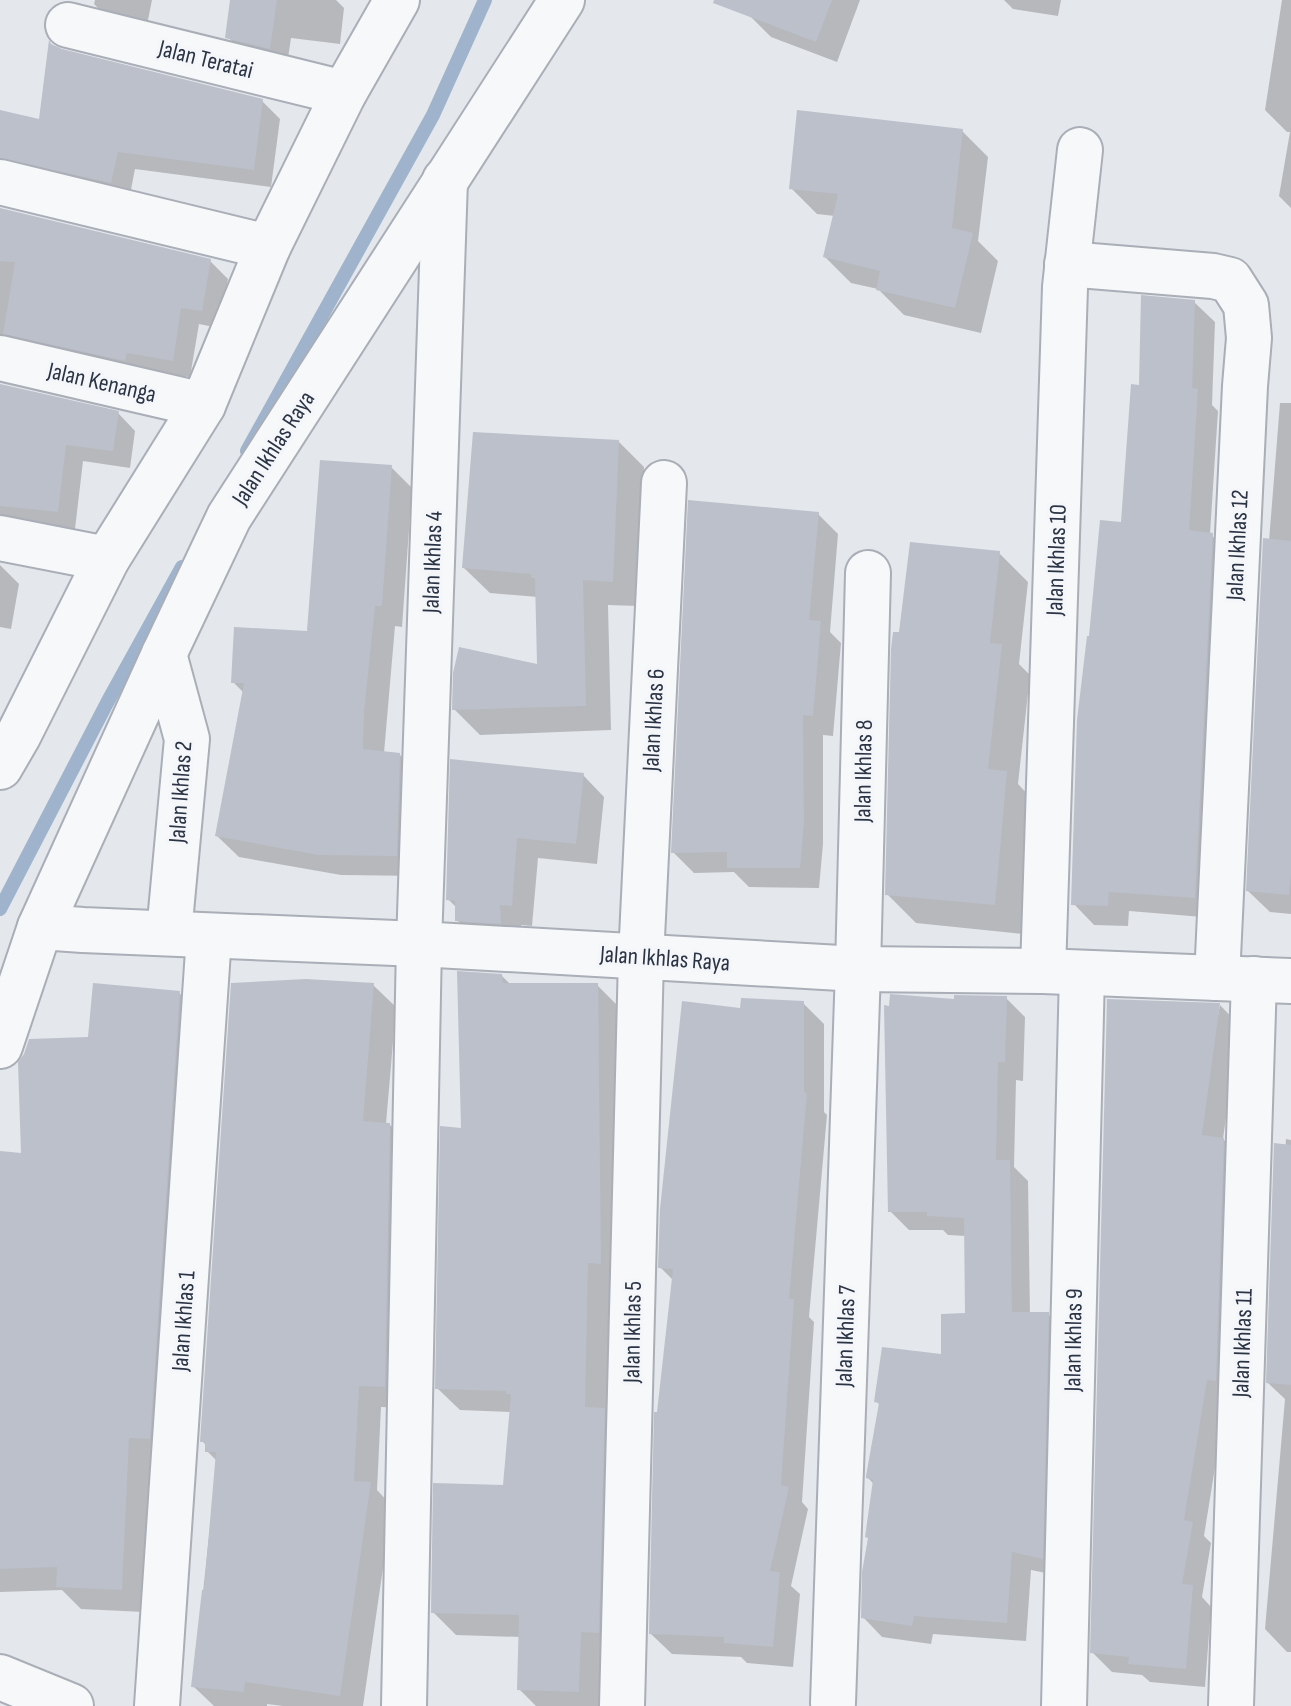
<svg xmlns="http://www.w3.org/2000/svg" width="1291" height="1706" viewBox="0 0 1291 1706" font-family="'Sofia Sans Condensed',sans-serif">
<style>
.shadow{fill:#0003}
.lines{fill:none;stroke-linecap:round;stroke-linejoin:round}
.stream{stroke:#9fb4cc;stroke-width:14}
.building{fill:#bbc0ca}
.street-casing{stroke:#a9aeb7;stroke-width:48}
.street{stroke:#f7f8fa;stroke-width:44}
.labels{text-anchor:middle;stroke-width:7;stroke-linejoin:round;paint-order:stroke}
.street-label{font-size:24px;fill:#2b3445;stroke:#f4f6f9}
</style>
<rect width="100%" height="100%" fill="#e4e7ec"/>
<g class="shadow">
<polygon points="95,0 152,0 147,25 105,15 94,4"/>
<polygon points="232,0 336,0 344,8 340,44 291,38 287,65 245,55 228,37"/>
<polygon points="756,0 860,0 837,62 771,37 750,16"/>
<polygon points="1004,0 1061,0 1058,16 1013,9"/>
<polygon points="1282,0 1291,0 1291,208 1279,196 1290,132 1287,132 1265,110"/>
<polygon points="61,51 262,101 280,119 271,187 135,169 129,200 0,182 0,112 41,122"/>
<polygon points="962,131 988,157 978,241 998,261 981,333 904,315 878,289 851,283 825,257 835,216 817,214 791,188"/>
<polygon points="0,210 210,261 228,279 219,328 199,324 190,377 144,370 0,358"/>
<polygon points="1194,302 1215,322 1212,405 1218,411 1210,534 1233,555 1215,918 1129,911 1128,926 1094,925 1074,904 1140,387"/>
<polygon points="0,386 118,413 135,431 130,468 83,461 75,529 31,524 0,538"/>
<polygon points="1280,403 1291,403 1291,914 1270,912 1248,891 1269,541"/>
<polygon points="619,442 644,467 638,606 608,605 611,730 480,735 454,709 540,666 538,597 490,593 464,568"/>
<polygon points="391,467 412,488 402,627 395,626 384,753 400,755 421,776 418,876 341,875 239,857 217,836 244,693 233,682 309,633"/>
<polygon points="818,514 838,534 830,632 841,643 833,736 823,735 823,844 819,888 749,887 734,872 694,873 673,852"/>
<polygon points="999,553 1028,582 1019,664 1030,675 1018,784 1035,802 1023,934 916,923 887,894 901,635"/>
<polygon points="0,565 19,584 11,629 0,627"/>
<polygon points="583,775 604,797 597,864 538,858 532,926 521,925 521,944 479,942 457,920 457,908 448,899"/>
<polygon points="502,976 511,985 597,985 619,1007 622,1286 610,1285 607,1414 626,1433 601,1706 536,1706 519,1689 521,1637 456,1635 433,1612 505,1487 512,1412 460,1410 437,1388 463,1130"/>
<polygon points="373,985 396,1007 386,1124 390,1125 412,1147 407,1408 381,1407 377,1490 392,1506 363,1706 283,1706 267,1704 267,1706 214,1706 193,1686 217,1461 207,1451 207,1446 202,1441"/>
<polygon points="179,993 202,1016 172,1461 151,1460 144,1612 81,1609 62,1590 0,1592 0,1153 23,1155 90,1039"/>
<polygon points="1006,998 1025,1017 1023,1081 1016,1080 1014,1167 1028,1181 1030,1314 1048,1314 1067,1333 1061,1576 1031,1570 1026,1641 933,1634 931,1644 882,1637 863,1617 874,1484 868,1478 880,1405 877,1402 943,1356 967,1315 966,1236 948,1235 943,1230 909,1230 890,1211 956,1001"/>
<polygon points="803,1003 824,1024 824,1112 827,1115 809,1317 814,1322 802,1502 808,1509 791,1586 800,1594 793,1667 747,1663 741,1657 672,1654 651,1634 659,1414 674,1281 660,1267 742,1010"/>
<polygon points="1220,1005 1239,1025 1223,1139 1243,1159 1226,1399 1204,1536 1211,1543 1202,1597 1211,1607 1205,1687 1150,1682 1142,1675 1112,1672 1092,1652"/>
<polygon points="1286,1139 1291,1140 1291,1652 1287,1652 1265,1629 1285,1399 1268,1383"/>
</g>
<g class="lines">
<g class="stream">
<polyline points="247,451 433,115 485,0"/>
<polyline points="0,909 108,701 182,567"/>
</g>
</g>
<g class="building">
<polygon points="230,0 277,0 270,49 225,38"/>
<polygon points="714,0 832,0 816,42 713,3"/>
<polygon points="49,40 51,44 62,49 263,99 254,170 118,152 111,183 0,158 0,110 39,119"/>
<polygon points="797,110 963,129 952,228 973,233 955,308 876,290 880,271 823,257 838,194 789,189"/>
<polygon points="0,208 211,259 202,311 181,308 173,361 127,353 125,361 3,334 15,262 0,261"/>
<polygon points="1141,295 1195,300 1192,388 1198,389 1189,530 1213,533 1195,898 1109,892 1108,906 1071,905 1077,720 1087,636 1089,636 1100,520 1121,522 1131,384 1139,385"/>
<polygon points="0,384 119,411 113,451 66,445 58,512 0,506"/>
<polygon points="473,432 619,440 613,582 583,580 586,706 452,710 453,673 459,647 537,664 535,578 531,578 531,574 462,568"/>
<polygon points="320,460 392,465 382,606 375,606 364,712 363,749 400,753 397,856 318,855 215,836 244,683 231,683 234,627 307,631"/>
<polygon points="688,500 819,512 809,620 821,621 813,716 803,715 804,823 800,868 727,868 727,852 671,853"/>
<polygon points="1263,538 1291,541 1291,874 1289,895 1246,891"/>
<polygon points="910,542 1000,551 990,643 1002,644 988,769 1007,771 995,905 885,895 891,649 893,632 899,632"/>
<polygon points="450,759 584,773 576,844 517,838 512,906 500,905 501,924 455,921 455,901 446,900"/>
<polygon points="457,971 502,974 503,983 598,983 601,1264 588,1263 585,1407 605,1408 599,1633 581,1632 579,1692 517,1690 519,1615 431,1613 433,1483 503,1485 511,1394 506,1394 506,1391 435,1389 440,1126 461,1128"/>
<polygon points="306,979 374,983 363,1121 390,1123 385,1384 385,1387 359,1386 354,1481 371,1482 340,1696 245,1682 244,1692 191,1687 202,1590 204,1590 216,1452 205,1452 205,1442 200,1442 231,983"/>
<polygon points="93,983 180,991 150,1439 129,1438 122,1590 56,1587 57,1567 0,1569 0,1151 21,1153 18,1062 24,1054 29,1039 88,1037"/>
<polygon points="890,994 954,999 954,995 1007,996 1005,1062 998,1062 996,1160 1010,1160 1012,1312 1049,1312 1043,1559 1012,1552 1007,1623 914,1616 912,1626 861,1618 862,1572 868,1538 865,1537 873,1480 866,1478 866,1476 879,1403 874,1402 882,1347 941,1354 941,1314 965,1313 964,1218 927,1216 927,1212 888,1212 884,1005 889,1006"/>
<polygon points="741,998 804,1001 804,1092 807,1093 789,1299 794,1299 781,1485 789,1487 770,1571 780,1572 773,1647 724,1643 724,1637 649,1634 654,1412 657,1412 673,1269 658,1268 660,1209 682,1001 740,1008"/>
<polygon points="1107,999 1220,1003 1202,1135 1224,1138 1216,1381 1207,1380 1184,1520 1193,1522 1182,1584 1193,1585 1186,1669 1128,1664 1129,1657 1090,1653"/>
<polygon points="1274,1143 1291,1145 1291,1385 1266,1383"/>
</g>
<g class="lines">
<defs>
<g id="street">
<polyline points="68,25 344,93"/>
<polyline points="0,182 268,247"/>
<polyline points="1067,264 1213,276 1230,280 1246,305 1249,338 1245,386 1217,978"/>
<polyline points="0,358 203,405"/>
<polyline points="0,538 107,559"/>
<polyline points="164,654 187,739 169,933"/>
<polyline points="0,767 18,736 107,559 203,405 268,247 344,93 397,0"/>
<polyline points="40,927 83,930 419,944 858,969 1043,971 1291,981"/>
<polyline points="1043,971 1065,287 1080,150"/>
<polyline points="0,1046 40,927 164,654 229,517 562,0"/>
<polyline points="0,1677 71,1706"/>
<polyline points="833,1703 858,969 868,573"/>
<polyline points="157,1706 209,936"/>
<polyline points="404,1706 419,944 445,180"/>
<polyline points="622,1706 641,958 664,483"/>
<polyline points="1064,1706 1082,973"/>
<polyline points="1231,1706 1254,979"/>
</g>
</defs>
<use href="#street" class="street-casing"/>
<use href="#street" class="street"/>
</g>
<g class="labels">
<g class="street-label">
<text transform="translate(206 59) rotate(14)" y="8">Jalan Teratai</text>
<text transform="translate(102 382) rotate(13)" y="8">Jalan Kenanga</text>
<text transform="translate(273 448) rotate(-57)" y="8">Jalan Ikhlas Raya</text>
<text transform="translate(1237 545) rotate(-87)" y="8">Jalan Ikhlas 12</text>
<text transform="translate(1056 560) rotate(-88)" y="8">Jalan Ikhlas 10</text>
<text transform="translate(432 562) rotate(-88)" y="8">Jalan Ikhlas 4</text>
<text transform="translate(653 720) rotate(-87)" y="8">Jalan Ikhlas 6</text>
<text transform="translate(863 771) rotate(-89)" y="8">Jalan Ikhlas 8</text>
<text transform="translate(180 792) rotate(-86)" y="8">Jalan Ikhlas 2</text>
<text transform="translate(665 958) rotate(4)" y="8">Jalan Ikhlas Raya</text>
<text transform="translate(183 1321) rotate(-86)" y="8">Jalan Ikhlas 1</text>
<text transform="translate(632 1332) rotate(-89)" y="8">Jalan Ikhlas 5</text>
<text transform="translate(845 1336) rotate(-88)" y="8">Jalan Ikhlas 7</text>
<text transform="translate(1073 1340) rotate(-89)" y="8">Jalan Ikhlas 9</text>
<text transform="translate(1242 1343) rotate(-88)" y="8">Jalan Ikhlas 11</text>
</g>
</g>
</svg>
